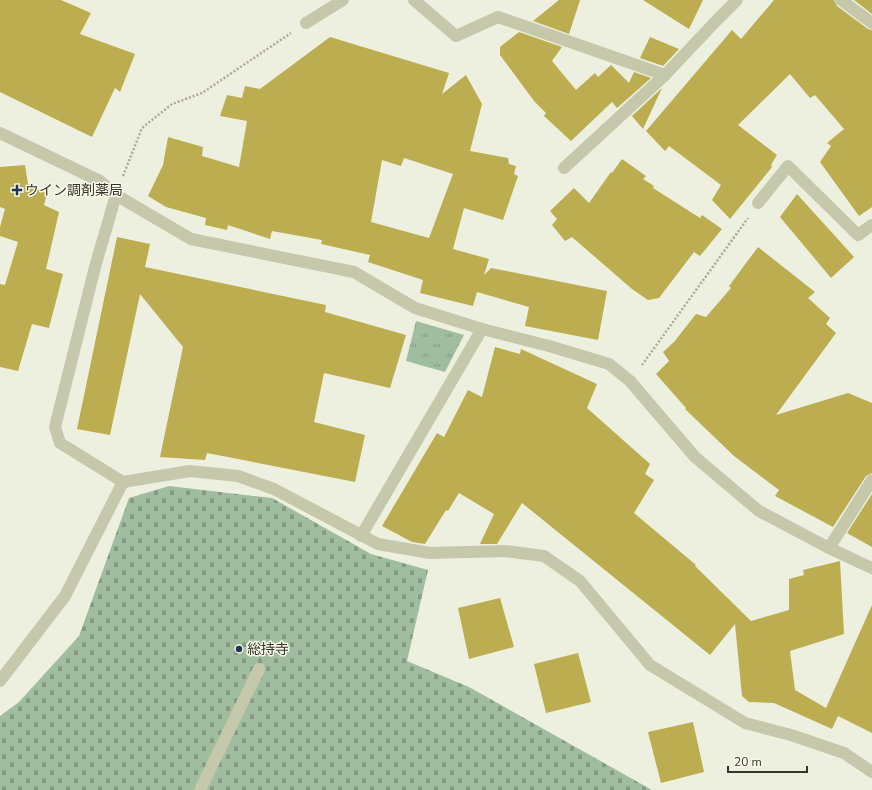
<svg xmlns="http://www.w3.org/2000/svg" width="872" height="790" viewBox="0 0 872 790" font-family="'Nunito Sans','Noto Sans JP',sans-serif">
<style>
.grass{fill:url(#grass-tufts)}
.cemetery{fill:url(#cemetery-stones)}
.building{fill:#bcad50;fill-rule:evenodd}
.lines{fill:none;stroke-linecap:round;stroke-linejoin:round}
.path{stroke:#abab8f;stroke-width:2.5;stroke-dasharray:2 2;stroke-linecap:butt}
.minor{stroke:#c5c8aa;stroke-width:12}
.poi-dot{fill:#223254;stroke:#f6f8ea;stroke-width:1.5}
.labels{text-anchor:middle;stroke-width:3;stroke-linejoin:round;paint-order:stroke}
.poi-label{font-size:14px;fill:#363529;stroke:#f6f8ea;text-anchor:start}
</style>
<defs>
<pattern id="grass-tufts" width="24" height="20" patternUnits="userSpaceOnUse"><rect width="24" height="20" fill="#a0be9f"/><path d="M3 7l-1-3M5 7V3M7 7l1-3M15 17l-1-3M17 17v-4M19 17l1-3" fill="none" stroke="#839b82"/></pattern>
<pattern id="cemetery-stones" width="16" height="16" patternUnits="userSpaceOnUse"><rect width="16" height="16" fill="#a0be9f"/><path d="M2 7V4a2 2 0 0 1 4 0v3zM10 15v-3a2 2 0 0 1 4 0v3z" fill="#839b82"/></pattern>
</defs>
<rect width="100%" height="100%" fill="#edf0de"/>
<polygon class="grass" points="416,321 464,335 445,372 406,361"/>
<polygon class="cemetery" points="169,486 272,498 371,554 428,570 407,661 469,687 652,790 0,790 0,716 19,702 79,636 129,498"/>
<g class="building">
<polygon points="0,0 61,0 91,13 80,34 135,54 120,92 115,88 92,137 0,92"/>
<polygon points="559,0 580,0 569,34 533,21"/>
<polygon points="643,0 703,0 689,29"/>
<polygon points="774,0 834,0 837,6 868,29 872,30 872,207 859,216 820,162 831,146 827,143 844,129 815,95 810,98 790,74 738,125 777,155 771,165 772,167 730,219 712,200 721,185 669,146 665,151 646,131 732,30 741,39"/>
<polygon points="854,0 872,0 872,14"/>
<polygon points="519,32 562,47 552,61 576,90 595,73 598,77 611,65 629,83 634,72 651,78 617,108 612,102 571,141 544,116 546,113 534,101 500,55 500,47"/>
<path d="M330 37 449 73 442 94 466 75 482 104 470 151 508 158 509 164 516 166 514 174 518 176 503 220 464 208 453 249 489 259 484 275 491 268 607 291 598 340 525 326 529 307 477 292 473 306 420 293 423 280 368 262 370 255 321 244 322 240 272 231 270 239 228 225 227 230 205 225 206 218 166 207 148 196 163 165 168 137 203 147 202 156 239 167 247 121 220 116 227 95 242 98 245 86 260 89ZM404 158 453 174 429 238 371 222 382 160 401 166Z"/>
<polygon points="650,37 679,49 663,66 640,58"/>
<polygon points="662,88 643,129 632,116"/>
<polygon points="622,159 646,176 643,179 654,186 653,188 700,218 702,215 722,229 700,256 694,252 659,298 648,300 632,289 572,237 565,241 552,225 557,219 550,211 574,188 589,203 611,172 612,173"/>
<polygon points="25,165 28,184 47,193 44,205 59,212 46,269 63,274 49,328 32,324 18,371 0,367 0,284 5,285 18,242 0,236 0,227 5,209 0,207 0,167"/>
<polygon points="797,194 854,257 831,278 780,217"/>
<polygon points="117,237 150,244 145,267 326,305 325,312 406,335 390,388 324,373 314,422 365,435 355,482 207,453 205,460 160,457 183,347 140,294 110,435 77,429"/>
<polygon points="758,247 815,292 808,298 830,318 826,324 836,333 776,415 848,393 872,403 872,473 866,476 833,527 775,496 779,490 734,456 685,409 686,408 656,374 669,361 663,352 674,342 696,314 706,317 731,288 729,286"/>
<polygon points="495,347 520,354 521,349 597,384 587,408 650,464 645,474 654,480 634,513 696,565 695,566 751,621 789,610 789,579 804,575 803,570 840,561 844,634 790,651 795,690 826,708 872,605 872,733 838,716 832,729 774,703 749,702 742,696 735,624 710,655 522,503 497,544 480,544 494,514 459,493 448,511 446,510 425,544 412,542 382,526 437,433 444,437 468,390 482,397"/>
<polygon points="872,494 872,547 847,533"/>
<polygon points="500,598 514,647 469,659 458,608"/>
<polygon points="578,653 591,702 546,713 534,664"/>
<polygon points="693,722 704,772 661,783 648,732"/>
</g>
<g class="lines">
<g class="path">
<polyline points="123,176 142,128 172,104 202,93 291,33"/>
<polyline points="642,365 748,218"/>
</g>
<g class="minor">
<polyline points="414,0 456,36 498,17 665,75"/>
<polyline points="841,0 872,23"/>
<polyline points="306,23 343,0"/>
<polyline points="0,133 100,181 116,195 191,239 354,272 415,308 482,329 549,346 609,364 630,381 695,457 759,511 829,548 872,568"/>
<polyline points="564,168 665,75 716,21 737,0"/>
<polyline points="116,195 95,267 55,427 60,443 123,482 190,471 238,476 274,489 378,544 430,553 505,551 544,556 580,581 650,665 745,723 791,735 844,753 872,772"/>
<polyline points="758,203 788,166 858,235 872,225"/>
<polyline points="361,536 482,329"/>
<polyline points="829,548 872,480"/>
<polyline points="0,681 65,596 123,482"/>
<polyline points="200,790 259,669"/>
</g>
</g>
<g class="poi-dot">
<path d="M15 184h4v4h4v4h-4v4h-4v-4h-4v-4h4z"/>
<circle cx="239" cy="649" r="4"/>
</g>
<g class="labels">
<g class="poi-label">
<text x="25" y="195">ウイン調剤薬局</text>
<text x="247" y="654">総持寺</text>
</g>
</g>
<path d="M728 766v6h79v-6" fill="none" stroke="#363529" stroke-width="2"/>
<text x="734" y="766" font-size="12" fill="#363529" stroke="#f6f8ea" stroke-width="3" paint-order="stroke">20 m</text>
</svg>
